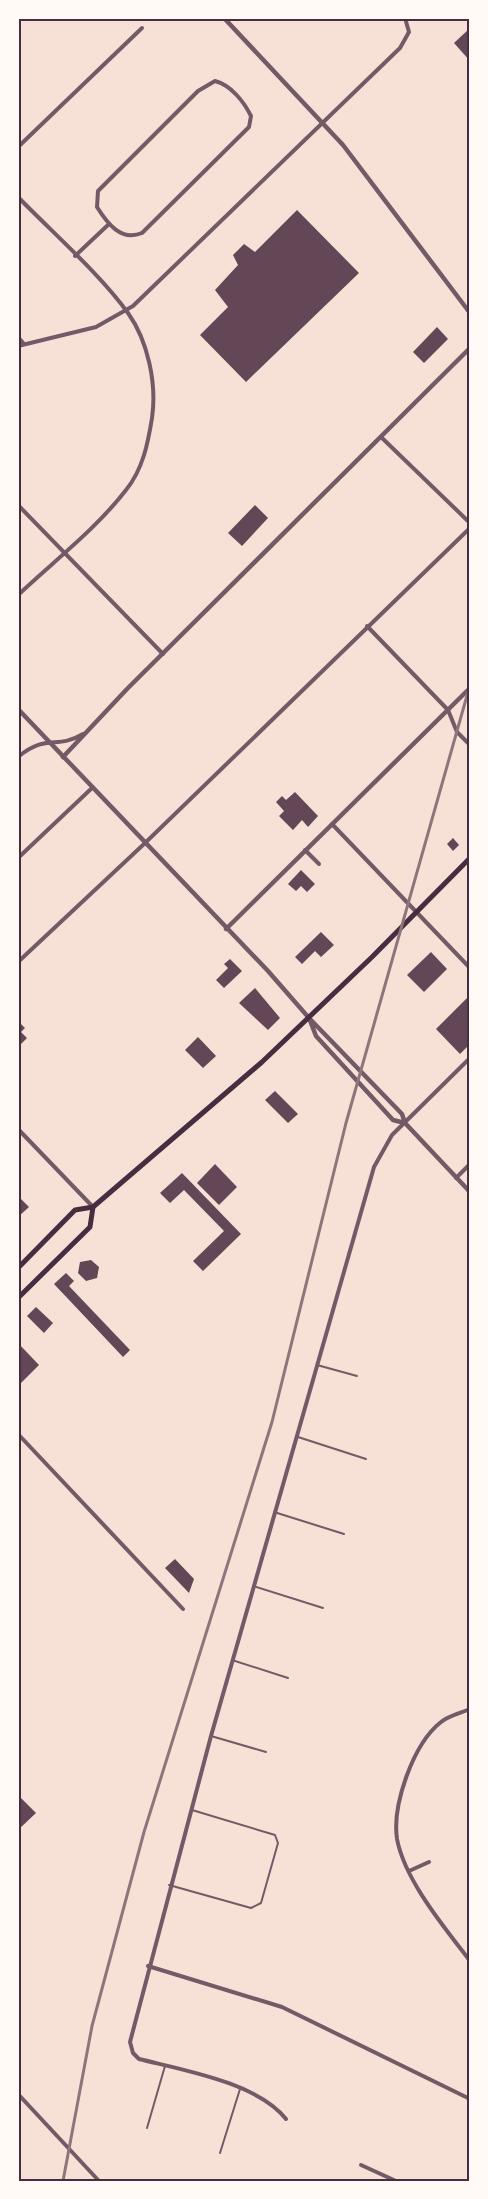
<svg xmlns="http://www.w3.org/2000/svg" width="488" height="2199" viewBox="0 0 488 2199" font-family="'Alegreya Sans',sans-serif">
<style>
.building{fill:#644757}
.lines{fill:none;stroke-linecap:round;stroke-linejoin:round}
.service{stroke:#755966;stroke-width:2}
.minor{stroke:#755966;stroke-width:4}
.tertiary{stroke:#755966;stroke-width:4.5}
.secondary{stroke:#4a2c40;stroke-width:5}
.rail{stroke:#8f747c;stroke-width:3}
.neatline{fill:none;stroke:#4a2c40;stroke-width:2}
</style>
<rect width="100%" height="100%" fill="#f7e1d7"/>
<g class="building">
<polygon points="470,28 470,61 454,43"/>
<polygon points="297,210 359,273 246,382 200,335 228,307 215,290 238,265 233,255 244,244 255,252"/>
<polygon points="437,327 448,339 424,363 413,352"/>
<polygon points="255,505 268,518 242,546 228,533"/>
<polygon points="295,792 318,816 308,827 302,820 293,830 279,816 284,811 276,802 282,796 286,800"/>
<polygon points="453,838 459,845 453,851 447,844"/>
<polygon points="301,870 315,884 307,892 301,886 296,891 288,884"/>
<polygon points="321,932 334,945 321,957 315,951 302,964 295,957"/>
<polygon points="431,952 447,969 424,992 407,975"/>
<polygon points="230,959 242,971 224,988 216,980 228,968 224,964"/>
<polygon points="255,988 280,1018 268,1030 239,1003"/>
<polygon points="470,995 470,1044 460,1054 436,1029"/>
<polygon points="18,1021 25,1028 21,1032 27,1038 18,1047"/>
<polygon points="198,1037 216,1056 203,1068 185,1050"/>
<polygon points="275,1091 298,1114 288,1123 265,1100"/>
<polygon points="215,1164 237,1187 219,1205 197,1183"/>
<polygon points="182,1173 241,1234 203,1271 193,1261 224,1231 184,1190 170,1203 160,1193"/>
<polygon points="18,1196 29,1207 18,1217"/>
<polygon points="91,1260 99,1267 97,1278 86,1281 78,1273 80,1262"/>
<polygon points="66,1273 74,1281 69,1286 130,1350 123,1357 54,1284"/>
<polygon points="36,1307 53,1323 44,1333 27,1316"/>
<polygon points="18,1343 39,1365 18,1386"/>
<polygon points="175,1559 194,1579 189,1593 165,1568"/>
<polygon points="18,1795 36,1813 18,1830"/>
</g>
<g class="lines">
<g class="service">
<polyline points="317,1365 357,1376"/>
<polyline points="298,1437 366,1459"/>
<polyline points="274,1512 344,1534"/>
<polyline points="253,1586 323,1608"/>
<polyline points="232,1660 288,1678"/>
<polyline points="211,1736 266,1752"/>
<polyline points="169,1885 251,1908 261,1903 278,1843 275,1835 192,1810"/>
<polyline points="147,2128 165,2066"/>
<polyline points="220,2153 240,2089"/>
</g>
<g class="minor">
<path d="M215 81C231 85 244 102 251 116L249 127 142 233C121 242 107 223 97 207L98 191 198 91Z"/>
<polyline points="18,147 142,28"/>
<path d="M18 197C52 232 100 274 128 313 148 341 157 384 152 418 148 443 143 469 126 490 96 529 54 561 18 595"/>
<polyline points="75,256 109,224"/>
<polyline points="18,337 24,344"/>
<polyline points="18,346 96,327 133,306 400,48 409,32 405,18"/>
<polyline points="381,437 470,523"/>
<polyline points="18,505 163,654"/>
<polyline points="367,626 448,710 457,732 470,745"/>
<path d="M18 757C47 733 56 750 83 734"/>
<polyline points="332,824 470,968"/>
<polyline points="305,850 319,864"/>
<polyline points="18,858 92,788"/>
<polyline points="18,962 144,844 470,528"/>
<polyline points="18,1129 93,1207"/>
<polyline points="456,1178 470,1164"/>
<polyline points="18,1434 183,1609"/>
<path d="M470 1709C461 1713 448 1716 441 1722 413 1744 392 1805 397 1839 405 1881 445 1928 470 1961"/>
<polyline points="409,1871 429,1862"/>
<polyline points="148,1966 282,2007 470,2099"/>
<polyline points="18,2094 99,2181"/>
<path d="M286 2119C258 2083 183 2070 139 2059L133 2053 130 2042 211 1736 374 1167 392 1135 470 1058"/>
<polyline points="361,2165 396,2181"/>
</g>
<g class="tertiary">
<polyline points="224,18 343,145 470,313"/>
<polyline points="18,709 268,971 309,1018"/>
<polyline points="63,757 127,689 470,348"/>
<polyline points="226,929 470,688"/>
<polyline points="405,1123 393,1120 316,1036 309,1018 402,1114 405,1123 470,1192"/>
</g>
<g class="secondary">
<polyline points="18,1268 75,1210 93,1207 262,1062 372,957 470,858"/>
<polyline points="18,1298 90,1227 93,1207"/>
</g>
<polyline class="rail" points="63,2181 92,2026 144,1832 272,1422 346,1123 470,685"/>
</g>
<rect width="488" height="2199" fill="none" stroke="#fffaf5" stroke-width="39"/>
<rect x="20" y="20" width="448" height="2160" class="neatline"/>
</svg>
